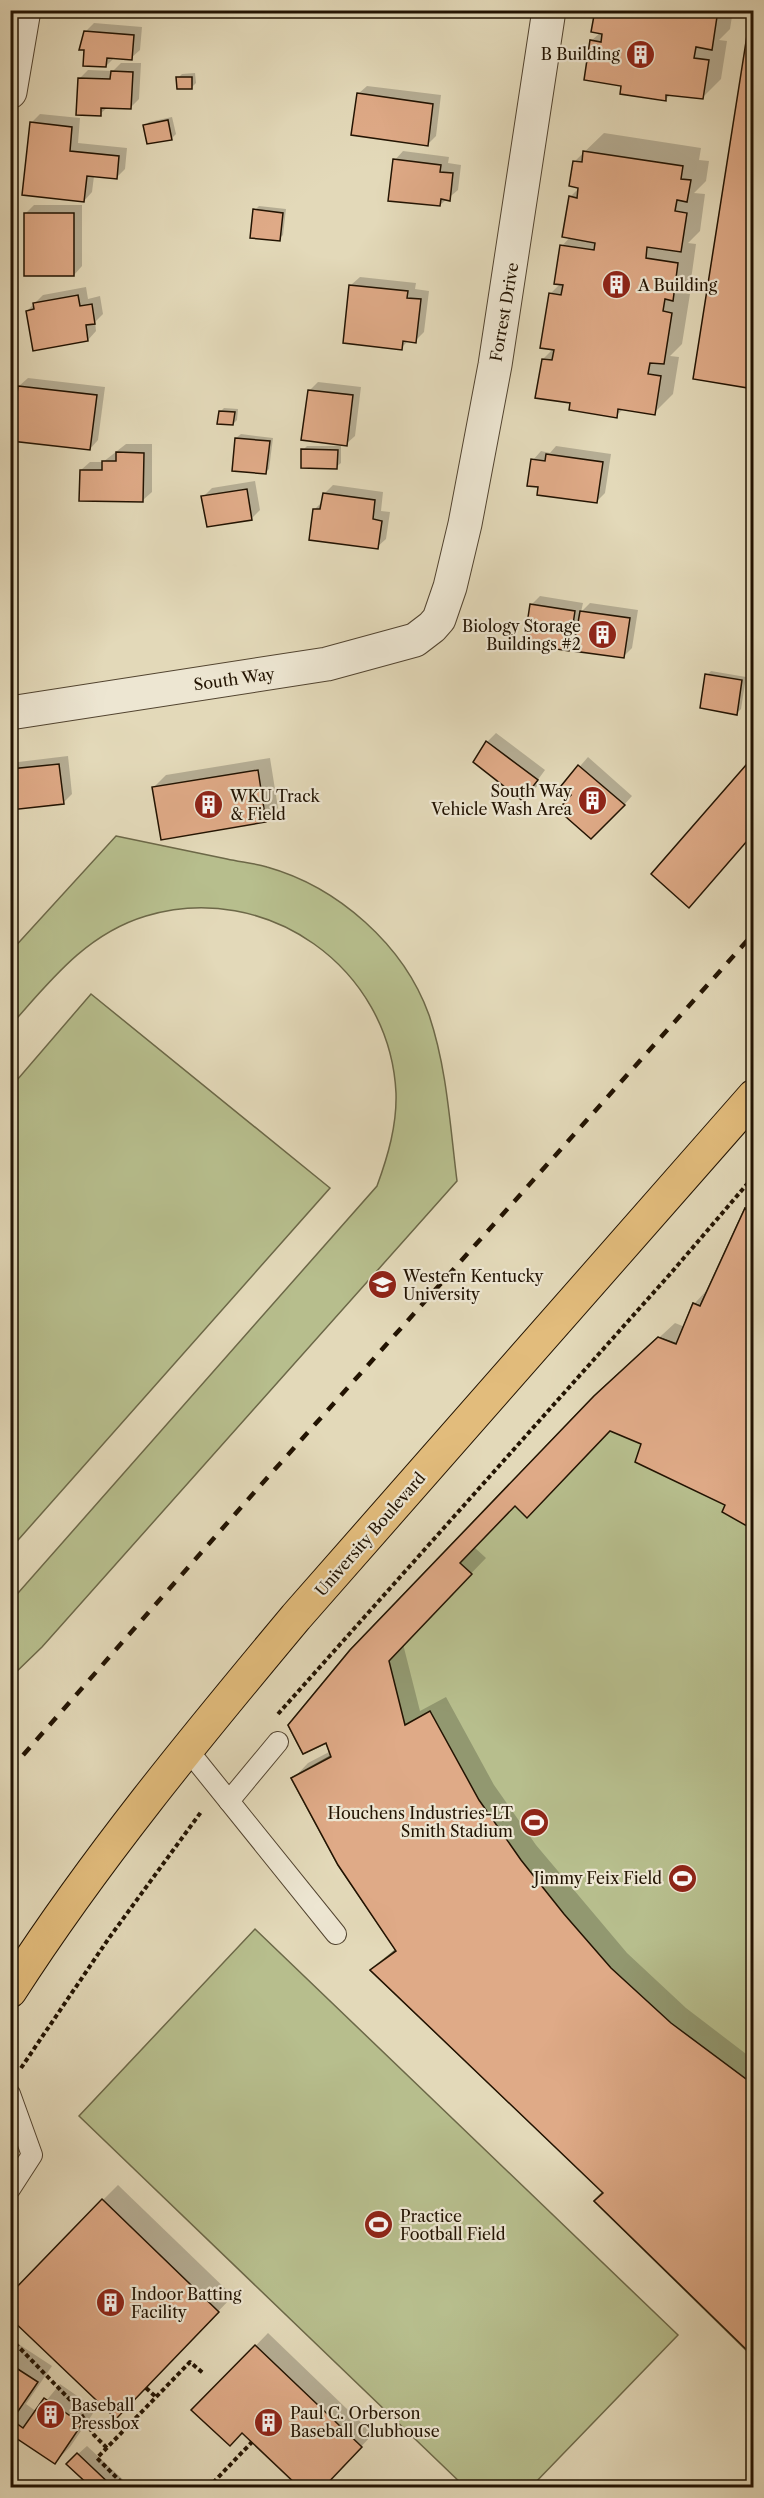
<svg xmlns="http://www.w3.org/2000/svg" width="764" height="2498" viewBox="0 0 764 2498" font-family="'Libre Caslon Text',serif">
<style>
.green{fill:#b7be8d;stroke:#6c6848;stroke-width:1.5}
.shadow{fill:#0003}
.building{fill:#dfaa87;stroke:#221302;stroke-width:1.5}
.lines{fill:none;stroke-linecap:round;stroke-linejoin:round}
.service-casing{stroke:#524430;stroke-width:22}
.minor-casing{stroke:#524430;stroke-width:35}
.primary-casing{stroke:#221302;stroke-width:35}
.path{stroke:#221302;stroke-width:4;stroke-dasharray:4.5 3;stroke-linecap:butt}
.service{stroke:#ede6d2;stroke-width:20}
.minor{stroke:#ede6d2;stroke-width:33}
.primary{stroke:#e2bc7c;stroke-width:33}
.rail{stroke:#221302;stroke-width:4.5;stroke-dasharray:10 10;stroke-linecap:butt}
.labels{text-anchor:middle;stroke-width:4.5;stroke-linejoin:round;paint-order:stroke}
.poi-label{font-size:16px;fill:#221302;stroke:#ede6d2;text-anchor:start}
.street-label{font-size:16px;fill:#221302;stroke:#ede6d2}
</style>
<rect width="100%" height="100%" fill="#e3d9b9"/>
<filter id="stains"><feTurbulence type="fractalNoise" baseFrequency=".00333" numOctaves="4"/><feColorMatrix values="0 0 0 0 .2 0 0 0 0 .09 0 0 0 0 .02 0 0 0 .5 -.17"/></filter>
<radialGradient id="worn" r=".72"><stop offset=".6" stop-color="#630" stop-opacity="0"/><stop offset="1" stop-color="#630" stop-opacity=".3"/></radialGradient>
<g class="green">
<path d="M116 836C153 844 190 851 227 859 240 862 254 863 267 867 338 887 404 945 429 1015 447 1068 450 1126 457 1181L42 1647 11 1677V1601L377 1186C388 1156 397 1125 396 1093 390 967 266 880 146 916 86 934 50 981 11 1025V951Z"/>
<polygon points="91,994 330,1188 11,1548 11,1087"/>
<polygon points="745,1208 753,1212 753,2357 594,2201 603,2192 370,1970 396,1950 338,1865 291,1778 331,1756 326,1743 303,1754 288,1725 350,1650 594,1396 658,1337 677,1344 693,1303 700,1306"/>
<polygon points="255,1929 678,2335 531,2487 465,2487 79,2116"/>
</g>
<g class="shadow">
<polygon points="596,10 733,10 730,29 719,40 727,41 721,79 702,98 671,94 665,100 623,84 591,41 601,32"/>
<polygon points="94,23 142,27 140,50 131,58 115,57 106,66 85,32"/>
<polygon points="121,63 141,63 139,99 130,108 108,107 100,114 79,79 88,70 113,71"/>
<polygon points="195,73 196,83 192,87 178,78 182,74"/>
<polygon points="367,86 441,95 436,136 427,145 358,94"/>
<polygon points="40,114 80,118 78,143 127,148 125,169 116,178 94,176 92,192 84,201 31,123"/>
<polygon points="172,117 176,134 172,138 148,143 145,126 149,122"/>
<polygon points="604,133 701,148 699,160 709,161 706,181 694,193 705,194 700,231 688,243 696,244 691,280 681,293 690,294 682,344 670,356 679,357 673,394 654,413 624,408 616,416 571,402 543,359 554,348 550,294 561,283 562,246 570,237 570,197 580,187 574,162"/>
<polygon points="403,151 449,157 448,163 461,165 458,190 440,205 395,160"/>
<polygon points="34,205 82,205 82,266 74,275 25,214"/>
<polygon points="259,206 286,209 283,235 279,239 255,210"/>
<polygon points="360,277 416,283 415,289 429,291 424,332 415,341 409,340 401,348 351,285"/>
<polygon points="86,287 88,299 100,296 103,314 95,322 96,331 88,340 27,311 43,295"/>
<polygon points="28,378 105,387 98,440 90,449 19,386"/>
<polygon points="318,382 361,387 355,436 346,444 309,391"/>
<polygon points="224,408 238,409 237,420 233,424 220,412"/>
<polygon points="241,434 273,438 269,469 265,473 236,438"/>
<polygon points="126,444 152,444 152,492 143,500 81,470 90,462 103,462"/>
<polygon points="307,446 341,446 341,463 336,467 303,450"/>
<polygon points="556,446 611,454 605,493 596,502 540,486 533,460 541,451 550,453"/>
<polygon points="255,481 260,510 251,519 203,497 212,488"/>
<polygon points="333,485 383,492 381,511 390,512 386,539 377,547 315,509 323,501 324,494"/>
<polygon points="540,596 583,603 581,612 590,603 638,610 632,648 624,656 577,641 568,649 531,605"/>
<polygon points="711,671 746,677 741,709 737,713 707,675"/>
<polygon points="496,733 545,770 537,781 540,783 524,800 475,762 487,742"/>
<polygon points="68,756 72,794 63,803 10,809 10,763"/>
<polygon points="588,757 632,796 607,824 563,786"/>
<polygon points="270,758 278,808 265,821 154,787 166,775"/>
<polygon points="754,1201 754,1529 727,1504 643,1443 610,1429 515,1504 474,1547 486,1558 403,1644 420,1711 446,1697 494,1785 536,1845 627,1953 686,2008 754,2060 754,2355 605,2192 372,1970 396,1948 293,1779 308,1763 331,1751 326,1741 290,1725 612,1381 675,1323 685,1327 694,1304 709,1288 746,1209"/>
<polygon points="118,2185 233,2296 131,2402 103,2200"/>
<polygon points="268,2333 373,2434 322,2488 243,2431 194,2410"/>
<polygon points="20,2345 52,2366 26,2404 37,2412 60,2384 96,2409 70,2447 55,2462 10,2432 10,2346"/>
<polygon points="87,2446 132,2488 94,2488 68,2463"/>
</g>
<g class="building">
<polygon points="595,10 718,10 712,50 696,47 694,58 709,60 703,99 666,95 666,101 620,94 621,86 584,80 590,40 601,42 602,34 591,32"/>
<polygon points="751,10 754,10 754,389 693,379"/>
<polygon points="84,31 134,35 132,60 107,58 106,67 83,66 84,50 79,50"/>
<polygon points="111,71 133,72 131,109 101,108 101,116 76,115 78,78 110,79"/>
<polygon points="176,77 192,77 192,89 177,89"/>
<polygon points="357,93 433,104 428,146 351,135"/>
<polygon points="168,120 172,140 147,144 143,125"/>
<polygon points="30,122 72,127 70,151 119,156 117,179 87,176 84,202 22,195"/>
<polygon points="583,151 683,166 681,179 691,180 687,202 677,200 675,211 687,213 681,252 647,247 646,258 678,263 673,301 665,299 663,311 672,313 664,364 650,363 648,374 661,376 655,415 618,409 617,418 569,410 570,403 535,398 542,359 552,360 554,350 540,348 549,293 561,295 563,285 554,284 560,245 594,250 595,243 562,237 569,196 577,198 578,188 569,186 573,161 582,162"/>
<polygon points="393,159 441,165 440,172 453,173 450,201 441,199 440,206 388,201"/>
<polygon points="253,209 283,213 280,241 250,238"/>
<rect x="24" y="213" width="50" height="63"/>
<polygon points="349,285 408,291 407,298 421,299 416,343 403,341 402,350 343,343"/>
<polygon points="78,295 80,306 92,304 95,324 86,325 88,341 33,351 26,311 34,309 33,303"/>
<polygon points="18,386 97,395 90,450 11,441"/>
<polygon points="308,390 353,395 347,446 301,440"/>
<polygon points="219,411 235,412 233,425 217,424"/>
<polygon points="235,438 270,441 266,474 232,471"/>
<polygon points="301,449 338,450 337,469 301,468"/>
<polygon points="116,452 144,453 143,502 79,501 80,470 102,470 102,461 116,461"/>
<polygon points="546,454 603,462 597,503 537,495 538,487 527,486 531,459 545,461"/>
<polygon points="247,489 252,520 207,527 201,496"/>
<polygon points="323,493 375,500 373,519 382,521 378,549 309,540 313,509 320,509"/>
<polygon points="530,604 575,611 569,651 524,644"/>
<polygon points="580,611 630,618 624,658 573,651"/>
<polygon points="705,674 742,680 737,715 700,708"/>
<polygon points="486,741 538,780 530,790 533,792 524,802 473,762"/>
<polygon points="753,757 754,833 689,908 651,874"/>
<polygon points="59,764 64,804 10,810 10,769"/>
<polygon points="578,765 625,805 591,839 558,810 571,795 561,786"/>
<polygon points="258,770 266,822 161,840 152,787"/>
<polygon points="745,1208 754,1212 754,1530 722,1512 725,1505 635,1462 641,1444 610,1431 527,1518 515,1506 460,1563 472,1574 389,1661 405,1725 430,1711 479,1800 521,1860 564,1914 611,1968 671,2023 754,2085 754,2357 594,2201 603,2193 370,1970 396,1951 338,1865 291,1778 331,1757 326,1743 303,1754 288,1725 350,1650 594,1396 658,1337 676,1344 693,1303 700,1306"/>
<polygon points="102,2199 219,2312 116,2419 10,2318 10,2294"/>
<polygon points="255,2345 362,2447 323,2488 300,2488 242,2433 230,2446 191,2410"/>
<polygon points="10,2364 38,2382 12,2420 23,2428 44,2398 82,2424 55,2464 10,2434"/>
<polygon points="77,2453 114,2488 92,2488 66,2464"/>
</g>
<g class="lines">
<defs>
<g id="service">
<polyline points="187,1749 336,1934"/>
<polyline points="229,1801 278,1742"/>
<polyline points="10,2094 32,2155 10,2189"/>
</g>
<g id="minor">
<polyline points="10,92 24,10"/>
<polyline points="10,713 327,664 415,640 432,627 439,619 450,587 465,524 495,365 549,10"/>
</g>
<path id="primary" d="M10 1991C95 1859 195 1738 296 1617L754 1096"/>
</defs>
<use href="#service" class="service-casing"/>
<use href="#minor" class="minor-casing"/>
<use href="#primary" class="primary-casing"/>
<g class="path">
<polyline points="278,1714 671,1273 754,1176"/>
<polyline points="21,2068 109,1938 201,1812"/>
<polyline points="10,2338 76,2406 94,2435 107,2448"/>
<polyline points="146,2388 156,2397"/>
<polyline points="127,2488 97,2458 190,2362 203,2373"/>
<polyline points="208,2488 252,2442"/>
</g>
<use href="#service" class="service"/>
<use href="#minor" class="minor"/>
<use href="#primary" class="primary"/>
<polyline class="rail" points="10,1770 243,1505 754,933"/>
</g>
<defs>
<symbol id="building-disc" viewBox="-11 -11 22 22"><circle r="9.5" fill="#8f2418" stroke="#ede6d2"/><path d="M-4-6H4V6H1V3H-1V6H-4ZM-2.5-4.3h1.7v1.8h-1.7ZM.8-4.3h1.7v1.8H.8ZM-2.5-1h1.7V.8h-1.7ZM.8-1h1.7V.8H.8Z" fill="#fff"/></symbol>
<symbol id="university-disc" viewBox="-11 -11 22 22"><circle r="9.5" fill="#8f2418" stroke="#ede6d2"/><path d="M0-5L7-2L0 1L-7-2ZM-4 1L0 2.5L4 1V4Q0 6-4 4Z" fill="#fff"/></symbol>
<symbol id="stadium-disc" viewBox="-11 -11 22 22"><circle r="9.5" fill="#8f2418" stroke="#ede6d2"/><path d="M0-5a6.5 5 0 1 0 0 10a6.5 5 0 1 0 0-10ZM-3.5-1.8h7v3.6h-7Z" fill="#fff"/></symbol>
</defs>
<g fill-rule="evenodd">
<use href="#building-disc" x="624" y="38" width="33" height="33"/>
<use href="#building-disc" x="600" y="268" width="33" height="33"/>
<use href="#building-disc" x="586" y="618" width="33" height="33"/>
<use href="#building-disc" x="576" y="784" width="33" height="33"/>
<use href="#building-disc" x="192" y="788" width="33" height="33"/>
<use href="#university-disc" x="366" y="1268" width="33" height="33"/>
<use href="#stadium-disc" x="518" y="1806" width="33" height="33"/>
<use href="#stadium-disc" x="666" y="1862" width="33" height="33"/>
<use href="#stadium-disc" x="362" y="2208" width="33" height="33"/>
<use href="#building-disc" x="94" y="2286" width="33" height="33"/>
<use href="#building-disc" x="34" y="2398" width="33" height="33"/>
<use href="#building-disc" x="252" y="2406" width="33" height="33"/>
</g>
<g class="labels">
<g class="poi-label">
<text x="620" y="60" text-anchor="end">B Building</text>
<text x="638" y="291">A Building</text>
<text x="581" y="632" text-anchor="end">Biology Storage<tspan x="581" dy="18">Buildings #2</tspan></text>
<text x="572" y="797" text-anchor="end">South Way<tspan x="572" dy="18">Vehicle Wash Area</tspan></text>
<text x="230" y="802">WKU Track<tspan x="230" dy="18">&amp; Field</tspan></text>
<text x="403" y="1282">Western Kentucky<tspan x="403" dy="18">University</tspan></text>
<text x="513" y="1819" text-anchor="end">Houchens Industries-LT<tspan x="513" dy="18">Smith Stadium</tspan></text>
<text x="662" y="1884" text-anchor="end">Jimmy Feix Field</text>
<text x="400" y="2222">Practice<tspan x="400" dy="18">Football Field</tspan></text>
<text x="131" y="2300">Indoor Batting<tspan x="131" dy="18">Facility</tspan></text>
<text x="71" y="2411">Baseball<tspan x="71" dy="18">Pressbox</tspan></text>
<text x="290" y="2419">Paul C. Orberson<tspan x="290" dy="18">Baseball Clubhouse</tspan></text>
</g>
<g class="street-label">
<text transform="translate(504 312) rotate(-80)" y="6">Forrest Drive</text>
<text transform="translate(234 679) rotate(-8)" y="6">South Way</text>
<text transform="translate(370 1534) rotate(-49)" y="6">University Boulevard</text>
</g>
</g>
<rect width="764" height="2498" fill="none" stroke="#e3d9b9" stroke-width="36"/>
<rect x="12" y="12" width="740" height="2474" fill="none" stroke="#221302" stroke-width="3"/>
<rect x="18" y="18" width="728" height="2462" fill="none" stroke="#221302" stroke-width="1.5"/>
<rect width="100%" height="100%" filter="url(#stains)"/>
<rect width="100%" height="100%" fill="url(#worn)"/>
</svg>
